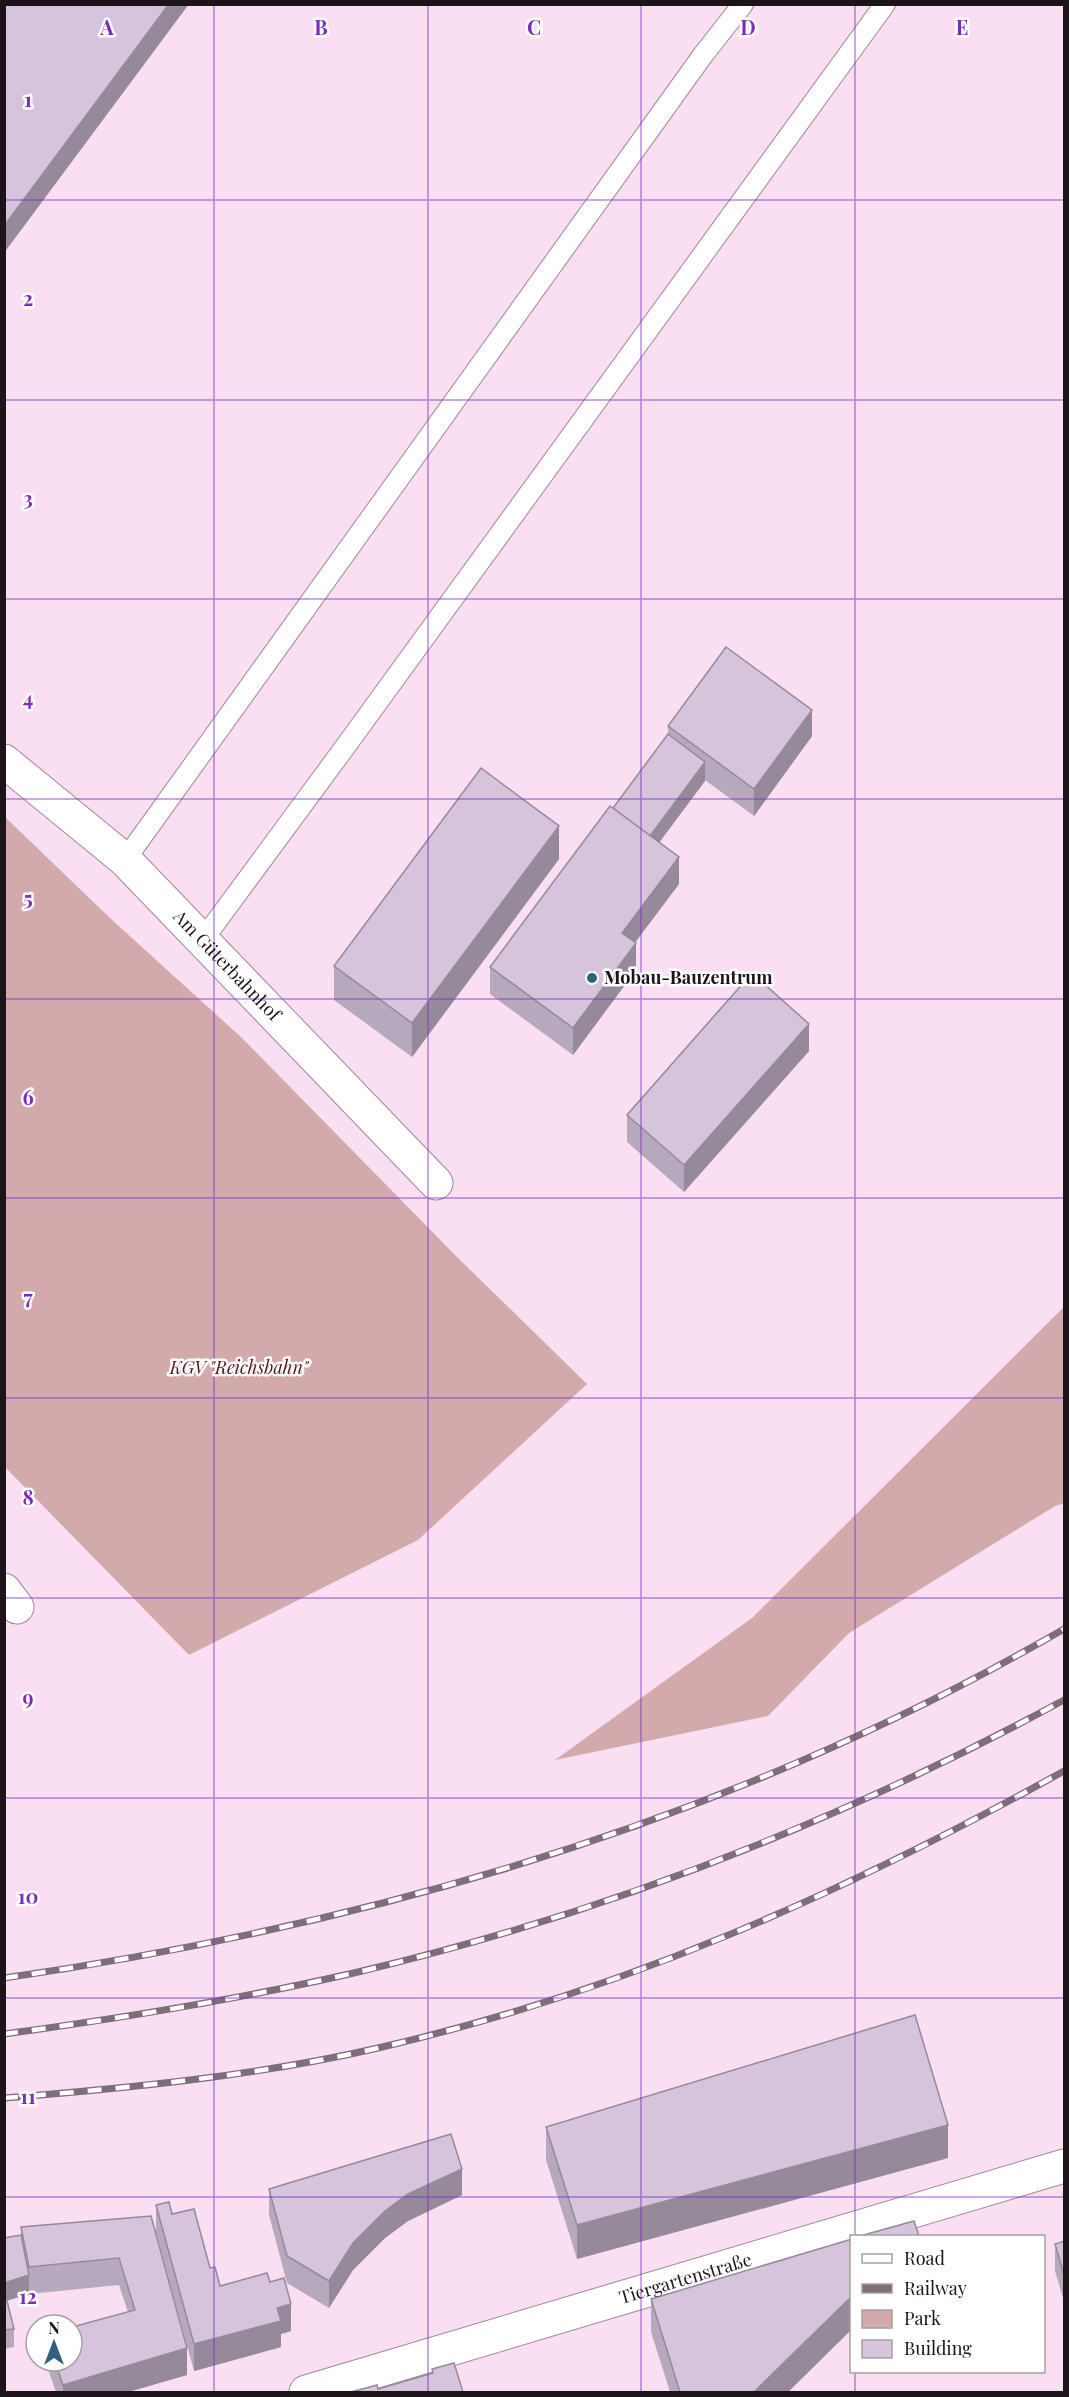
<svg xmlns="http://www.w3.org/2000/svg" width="1069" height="2397" viewBox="0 0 1069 2397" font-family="'Playfair Display',serif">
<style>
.green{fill:#d2aaab}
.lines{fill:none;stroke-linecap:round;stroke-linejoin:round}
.service-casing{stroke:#a08899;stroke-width:22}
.minor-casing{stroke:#a08899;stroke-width:35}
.service{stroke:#fff;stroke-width:20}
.minor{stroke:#fff;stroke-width:33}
.rail-casing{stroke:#7f6e7a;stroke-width:7}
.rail{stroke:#fff;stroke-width:4.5;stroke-dasharray:14;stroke-linecap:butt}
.wall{fill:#b7a9bd}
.shaded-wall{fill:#95899a}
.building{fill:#d5c4dc;stroke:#95899a;stroke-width:1.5}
.grid{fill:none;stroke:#7b2cbf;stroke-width:1.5;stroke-opacity:0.55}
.poi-dot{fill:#2f627f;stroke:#fff;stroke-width:2}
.labels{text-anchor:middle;stroke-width:5;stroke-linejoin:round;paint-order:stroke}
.street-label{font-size:18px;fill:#1d141a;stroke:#fff}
.poi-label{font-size:18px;font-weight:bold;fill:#1d141a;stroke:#fff;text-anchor:start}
.park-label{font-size:18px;font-style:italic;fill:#56161f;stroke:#fff}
.grid-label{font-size:20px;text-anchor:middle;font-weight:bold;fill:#7b2cbf;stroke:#fff;stroke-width:5;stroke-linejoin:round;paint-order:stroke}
</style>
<rect width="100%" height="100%" fill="#f9dff1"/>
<g class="green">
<polygon points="4,816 111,919 242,1038 456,1256 587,1384 418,1540 189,1655 5,1467"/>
<polygon points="1064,1307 1064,1503 1055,1506 849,1633 768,1716 555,1760 752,1618"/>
</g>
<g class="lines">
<defs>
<g id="service">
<polyline points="125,860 703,55 743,4"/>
<polyline points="202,941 345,747 885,4"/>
</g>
<g id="minor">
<path id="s1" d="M4 761 125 860 436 1183"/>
<polyline points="4,1590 17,1607"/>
<path id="s2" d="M306 2392 1064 2166"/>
</g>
</defs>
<use href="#service" class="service-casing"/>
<use href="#minor" class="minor-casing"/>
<use href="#service" class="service"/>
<use href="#minor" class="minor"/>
<defs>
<g id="rail">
<path d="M4 1978C374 1925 740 1817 1064 1629"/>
<path d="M4 2034C123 2018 241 1999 358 1972 604 1914 843 1820 1064 1700"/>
<path d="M4 2098C129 2088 256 2076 378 2048 625 1991 844 1893 1064 1771"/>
</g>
</defs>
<use href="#rail" class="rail-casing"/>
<use href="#rail" class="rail"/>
</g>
<g class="wall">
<polygon points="668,726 812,736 754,816 705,780 659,842 679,884 635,942 636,970 573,1055 490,994 490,967 613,808 668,734"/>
<polygon points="559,859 412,1057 334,1000 334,966"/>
<polygon points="809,1051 684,1192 627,1142 627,1115"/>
<polygon points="546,2127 948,2158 577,2259 546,2160"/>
<polygon points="269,2189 462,2195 408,2221 385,2238 353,2270 329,2308 287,2283 269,2215"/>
<polygon points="156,2205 172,2214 210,2268 220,2286 270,2282 291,2331 281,2334 281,2347 194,2371 156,2232"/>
<polygon points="151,2216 187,2375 128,2392 56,2392 45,2361 72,2361 128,2312 119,2285 29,2294 7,2301 14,2329 14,2347 4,2349 4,2238 21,2235 21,2227"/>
<polygon points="1065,2241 1065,2305 1055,2271 1055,2244"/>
<polygon points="651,2299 852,2329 788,2392 670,2392 651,2332"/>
</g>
<g class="shaded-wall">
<polygon points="169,4 189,4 4,253 4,226"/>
<polygon points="812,710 812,736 754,816 754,789"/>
<polygon points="705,762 705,781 647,859 647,841"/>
<polygon points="559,826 559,859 412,1057 412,1023"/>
<polygon points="679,857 679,884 622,960 622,933"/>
<polygon points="636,943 636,970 573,1055 573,1028"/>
<polygon points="809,1024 809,1051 684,1192 684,1165"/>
<polygon points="948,2125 948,2158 577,2259 577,2225"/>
<polygon points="462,2169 462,2195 408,2221 385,2238 353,2270 329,2308 329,2281 353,2243 385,2211 408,2194"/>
<polygon points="29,2275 29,2294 4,2301 4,2283"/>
<polygon points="852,2296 852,2329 788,2392 754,2392"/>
<polygon points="291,2304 291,2331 281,2334 281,2347 194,2371 194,2344 277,2308"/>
<polygon points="187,2348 187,2375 128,2392 63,2392 63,2385"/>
</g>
<g class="building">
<polygon points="4,4 169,4 4,226"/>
<polygon points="726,647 812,710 754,789 668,726"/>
<polygon points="668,734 705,762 650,836 613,808"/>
<polygon points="481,768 559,826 412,1023 334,966"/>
<polygon points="610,806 679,857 622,933 636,943 573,1028 490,967"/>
<polygon points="752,973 809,1024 684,1165 627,1115"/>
<polygon points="915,2015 948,2125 577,2225 546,2127"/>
<polygon points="451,2134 462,2169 408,2194 385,2211 353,2243 329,2281 287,2256 269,2189"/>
<polygon points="169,2202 172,2214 194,2209 210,2268 215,2267 220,2286 267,2273 270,2282 284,2278 291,2304 277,2308 281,2321 194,2344 156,2205"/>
<polygon points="151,2216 187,2348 63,2385 55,2361 72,2361 72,2327 135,2310 119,2258 29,2267 21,2227"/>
<polygon points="914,2221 919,2236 860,2236"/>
<polygon points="21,2235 29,2275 4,2283 4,2238"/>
<polygon points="852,2239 852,2296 754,2392 680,2392 651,2299"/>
<polygon points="1065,2241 1065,2278 1055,2244"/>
<polygon points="4,2289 14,2329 4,2330"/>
<polygon points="454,2363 463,2392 351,2392 377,2385 378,2389 433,2373 432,2369"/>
</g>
<path class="grid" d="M214 4V2392M428 4V2392M641 4V2392M855 4V2236M4 200H1064M4 400H1064M4 599H1064M4 799H1064M4 999H1064M4 1198H1064M4 1398H1064M4 1598H1064M4 1798H1064M4 1998H1064M4 2197H1064M855 2372V2392"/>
<circle class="poi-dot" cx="592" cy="978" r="6"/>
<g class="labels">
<g class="street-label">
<text dy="6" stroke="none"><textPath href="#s1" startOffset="303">Am Güterbahnhof</textPath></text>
<text dy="6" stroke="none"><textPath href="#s2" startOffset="396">Tiergartenstraße</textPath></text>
</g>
<g class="poi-label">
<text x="604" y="984">Mobau-Bauzentrum</text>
</g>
<g class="park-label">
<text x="239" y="1374">KGV "Reichsbahn"</text>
</g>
</g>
<g class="grid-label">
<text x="107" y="35">A</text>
<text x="321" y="35">B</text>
<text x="534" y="35">C</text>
<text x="748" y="35">D</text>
<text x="962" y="35">E</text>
<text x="28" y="107">1</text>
<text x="28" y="306">2</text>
<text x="28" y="506">3</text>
<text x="28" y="706">4</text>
<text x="28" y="906">5</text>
<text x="28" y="1105">6</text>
<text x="28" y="1305">7</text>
<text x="28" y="1505">8</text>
<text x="28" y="1705">9</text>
<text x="28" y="1904">10</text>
<text x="28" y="2104">11</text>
<text x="28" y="2304">12</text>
</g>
<rect width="1069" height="2397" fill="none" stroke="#1d141a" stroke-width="12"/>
<rect x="850" y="2235" width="195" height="138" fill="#ffffff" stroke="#a5a1a3" stroke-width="1.5"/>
<rect x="862" y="2254" width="30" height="9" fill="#ffffff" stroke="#a5a1a3" stroke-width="1.5"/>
<text x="904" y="2265" font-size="18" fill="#1d141a">Road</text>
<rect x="862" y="2284" width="30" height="9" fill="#7f6e7a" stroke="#a5a1a3" stroke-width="1.5"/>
<text x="904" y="2295" font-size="18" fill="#1d141a">Railway</text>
<rect x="862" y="2310" width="30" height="18" fill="#d2aaab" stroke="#a5a1a3" stroke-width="1.5"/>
<text x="904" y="2325" font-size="18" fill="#1d141a">Park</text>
<rect x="862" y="2340" width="30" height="18" fill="#d5c4dc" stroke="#a5a1a3" stroke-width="1.5"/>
<text x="904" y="2355" font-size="18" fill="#1d141a">Building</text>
<g transform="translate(54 2343)"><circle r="28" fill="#ffffff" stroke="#a5a1a3" stroke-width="1.5"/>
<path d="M0-4.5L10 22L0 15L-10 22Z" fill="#2f627f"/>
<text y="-9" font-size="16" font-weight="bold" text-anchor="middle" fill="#1d141a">N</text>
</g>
</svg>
